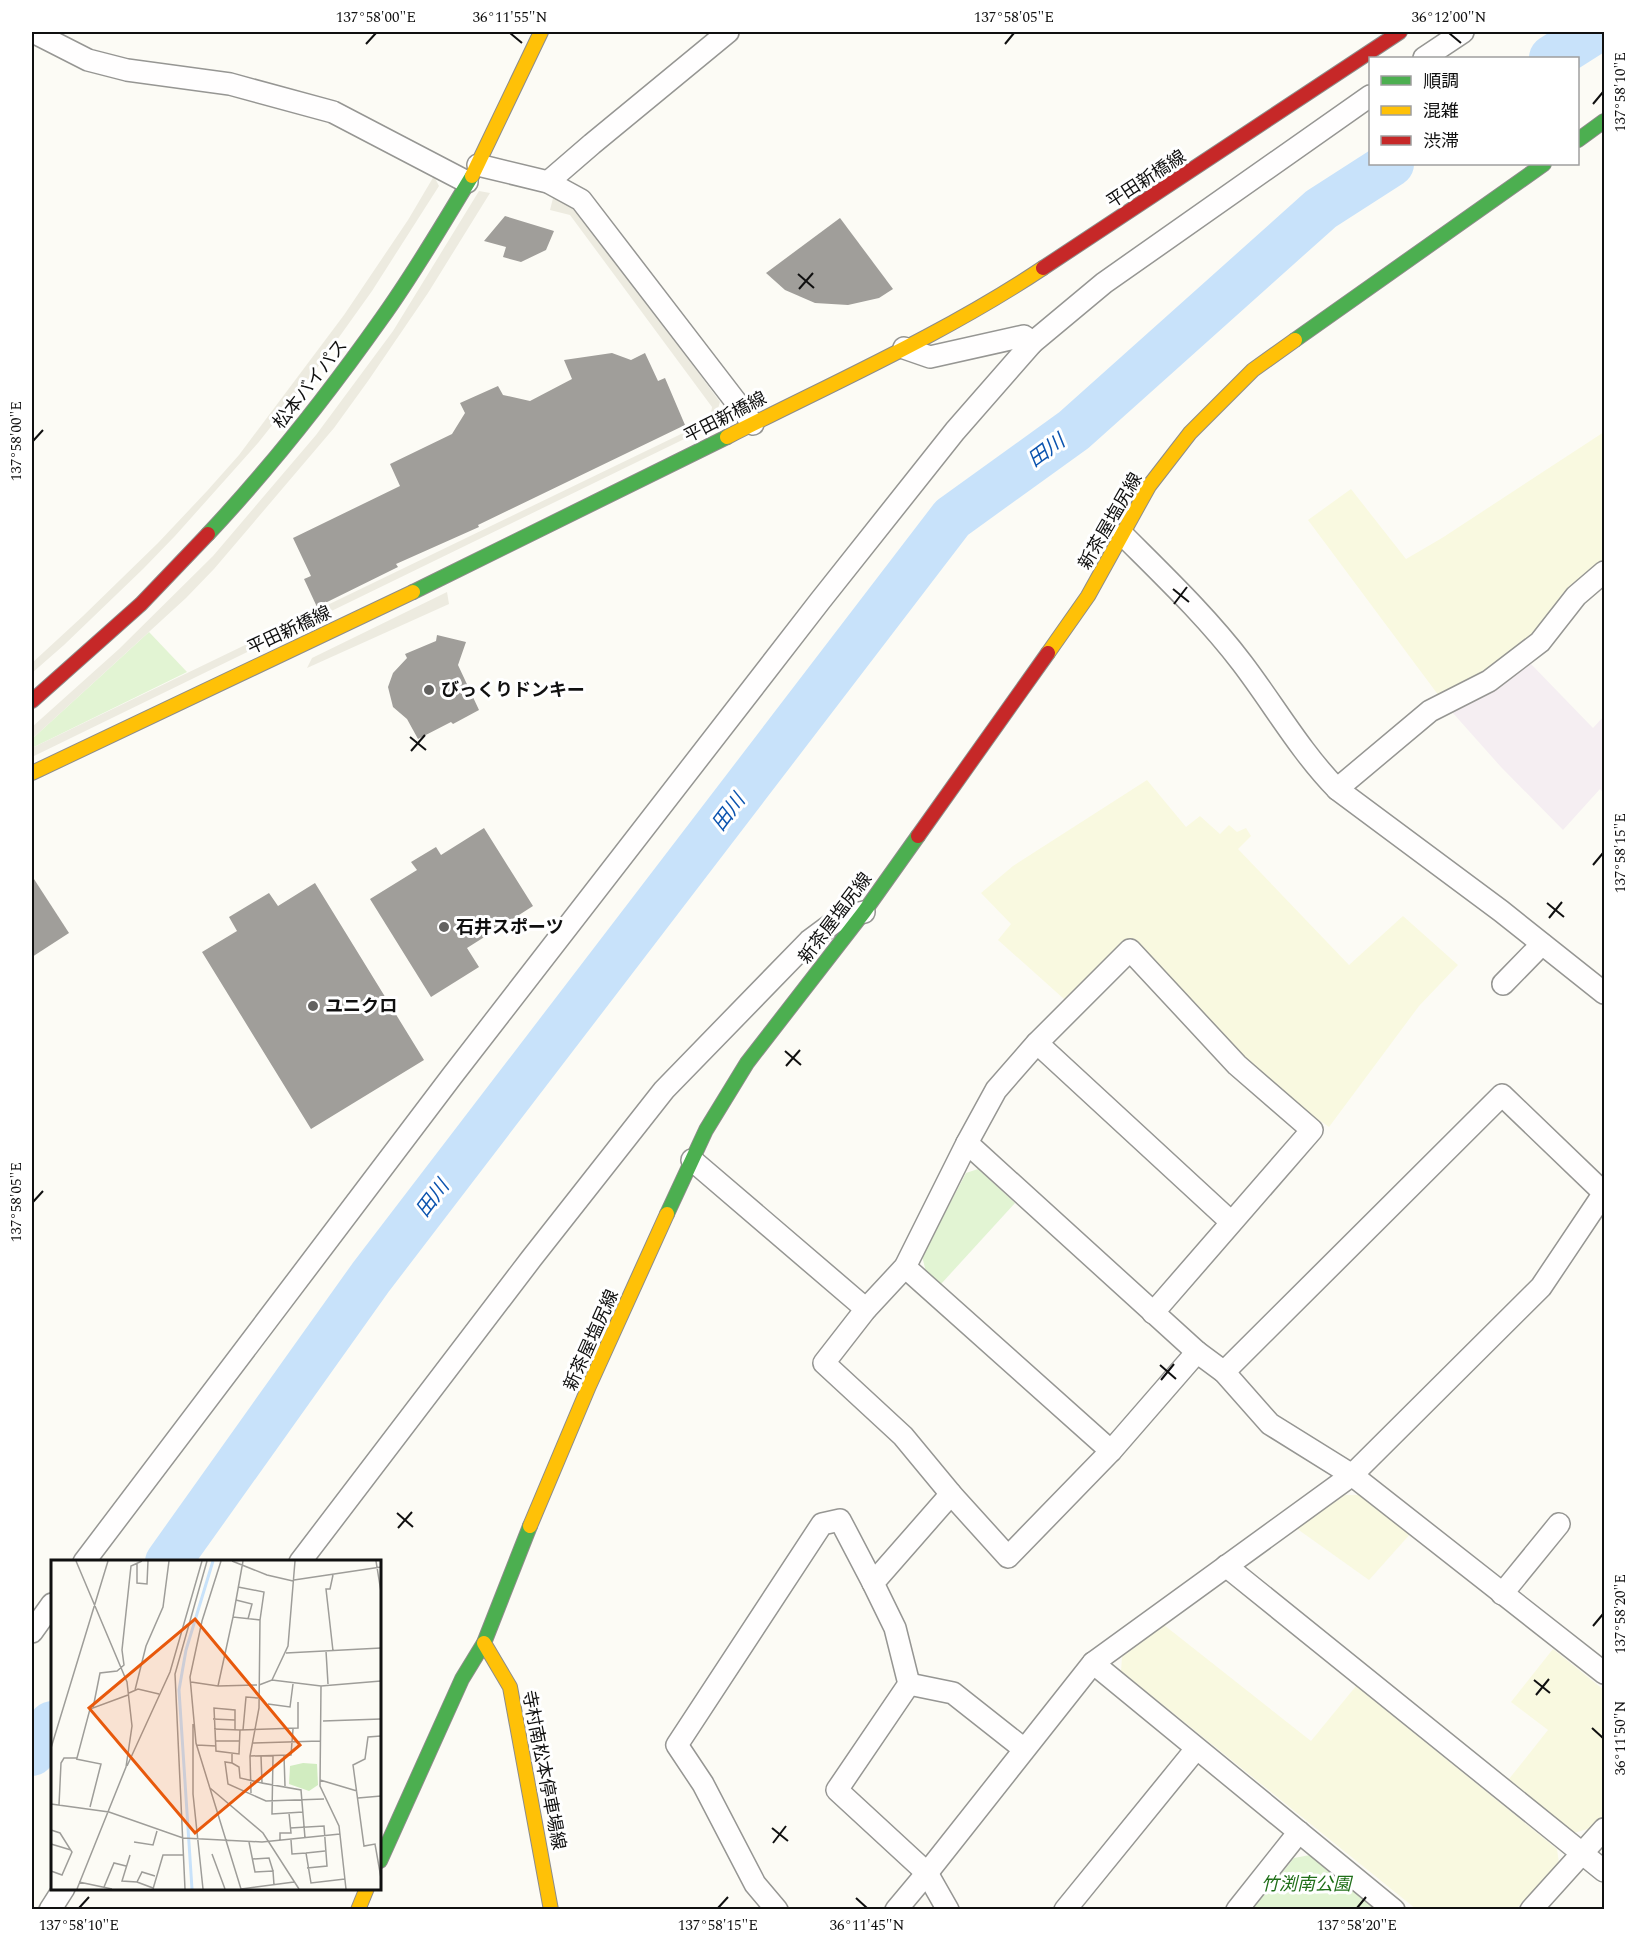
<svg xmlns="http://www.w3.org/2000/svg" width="1636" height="1941" viewBox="0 0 1636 1941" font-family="Spectral,'Noto Sans JP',serif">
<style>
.industrial{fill:#f5eef2}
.farmland{fill:#f9f9e0}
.green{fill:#e2f4d3}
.plaza{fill:#edebe0}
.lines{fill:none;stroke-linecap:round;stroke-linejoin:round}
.river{stroke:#c8e2fa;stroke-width:46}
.building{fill:#a09e9a}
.street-casing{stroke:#969693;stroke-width:24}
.fast-casing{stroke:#8d8c8a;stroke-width:16}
.slow-casing{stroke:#8d8c8a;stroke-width:16}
.jam-casing{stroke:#8d8c8a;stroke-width:16}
.street{stroke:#fffefe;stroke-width:21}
.fast{stroke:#4caf50;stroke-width:14}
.slow{stroke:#ffc107;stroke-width:14}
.jam{stroke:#c62828;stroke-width:14}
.ticks{fill:none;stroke:#101010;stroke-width:2}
.poi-dot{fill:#636260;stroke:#fff;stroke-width:2}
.labels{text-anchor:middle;stroke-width:6;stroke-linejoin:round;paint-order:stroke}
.street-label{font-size:18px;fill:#101010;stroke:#fff}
.poi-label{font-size:18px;font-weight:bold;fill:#101010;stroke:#fff;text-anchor:start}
.park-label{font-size:18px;font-style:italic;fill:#206f19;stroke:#fff}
.water-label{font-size:20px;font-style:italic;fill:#0c54af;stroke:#fff}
.inset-river{fill:none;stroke:#c8e2fa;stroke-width:3}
.inset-road{fill:none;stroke:#9e9d99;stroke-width:1.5}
.view{fill:#e8590c;fill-opacity:0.15;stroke:#e8590c;stroke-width:3}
.inset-edge{fill:none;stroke:#101010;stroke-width:3}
.neatline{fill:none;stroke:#101010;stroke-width:2}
.ticks-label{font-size:15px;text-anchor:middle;fill:#101010}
</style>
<rect width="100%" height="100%" fill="#fcfbf5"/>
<polygon class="industrial" points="1530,663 1593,728 1604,716 1604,794 1600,789 1563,830 1501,767 1452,712 1472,702"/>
<g class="farmland">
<polygon points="1604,432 1604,562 1525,645 1468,684 1439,696 1308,520 1351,489 1406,559 1442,538"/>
<polygon points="1147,780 1186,827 1200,816 1220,834 1229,825 1237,832 1246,828 1251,836 1238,849 1349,965 1403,916 1458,965 1419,1006 1329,1127 1316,1118 1312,1119 1272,1087 1133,938 1064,999 998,940 1011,924 981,893 1013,866"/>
<polygon points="1345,1495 1360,1495 1411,1533 1369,1580 1296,1528"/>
<polygon points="1164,1625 1311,1741 1356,1686 1557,1849 1559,1863 1516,1909 1416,1909 1121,1671 1122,1657"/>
<polygon points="1553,1649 1604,1690 1604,1814 1591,1828 1574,1833 1509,1779 1548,1730 1511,1702"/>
</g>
<g class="green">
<polygon points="149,632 187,672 32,748 32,739"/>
<polygon points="978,1169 1015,1203 941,1284 926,1272 922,1256 966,1173"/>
<polygon points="1310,1855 1380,1909 1252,1910 1294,1858"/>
</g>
<g class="plaza">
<polygon points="434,176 439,186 372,291 312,375 258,443 175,536 143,569 64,645 32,673 32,663 83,616 158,543 207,491 239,455 344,315 408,220"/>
<polygon points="479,191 490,193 428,293 368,381 334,428 214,569 186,598 32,739 32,727 119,649 213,556 316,435 393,331"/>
<polygon points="553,198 575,205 720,402 713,425 32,757 32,748 710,420 712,407 570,215 550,210"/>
<polygon points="447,592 449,604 307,668 312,658"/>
</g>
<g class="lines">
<g class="river">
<polyline points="1552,58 1593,32"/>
<polyline points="168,1562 371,1277 952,518 1074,430 1321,209 1391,164"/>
<polyline points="32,1753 52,1724"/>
</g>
</g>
<g class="building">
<polygon points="505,216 554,231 546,250 521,262 503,257 506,247 484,241"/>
<polygon points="840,218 893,289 879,298 848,305 815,303 785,290 766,273"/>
<polygon points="612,353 631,360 645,353 658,381 665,378 685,425 478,525 479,527 396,564 398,567 317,607 304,579 311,576 293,538 400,486 390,464 452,434 465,413 460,403 498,386 503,395 530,401 572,379 564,360"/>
<polygon points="437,635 466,642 458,665 479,710 453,724 451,722 418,739 407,719 393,707 388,687 393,673 407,658 405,654 436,641"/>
<polygon points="484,828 533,906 467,948 479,967 431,997 370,899 417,870 411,862 436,847 441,855"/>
<polygon points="32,876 69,933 32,957"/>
<polygon points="315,883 424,1060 311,1129 202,952 237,931 229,917 269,893 278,906"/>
</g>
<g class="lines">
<defs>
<g id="street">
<polyline points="33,32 88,60 127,70 230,84 333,112 467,182"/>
<polyline points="1424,58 1463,32"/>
<polyline points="478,165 548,182 581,200 753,424"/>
<polyline points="548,182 592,144 728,32"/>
<polyline points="904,348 930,357 1024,336 1032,343"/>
<path d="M1123 535C1164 576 1207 617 1242 663 1274 705 1300 751 1337 789L1501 911 1604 993"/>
<polyline points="1337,789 1430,711 1489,681 1540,642 1576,596 1604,572"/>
<polyline points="1503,984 1542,944"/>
<polyline points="1037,1043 1230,1221"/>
<polyline points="967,1143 1197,1352"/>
<polyline points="692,1160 866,1309"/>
<polyline points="905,1267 1111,1451"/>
<polyline points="1153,1313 1312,1130 1237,1065 1130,950 1037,1043 996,1090 967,1143 905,1267 866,1309 824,1363 903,1436 951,1494 1008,1557 1111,1451 1197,1352 1224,1372 1270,1424 1352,1475 1604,1673"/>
<polyline points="1224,1372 1502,1095 1604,1193"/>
<polyline points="84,1562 452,1076 820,601 955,431 1032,343 1104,283 1370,96"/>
<polyline points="300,1562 531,1259 664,1090 809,941 840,918 864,912"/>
<polyline points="1226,1566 1604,1871"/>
<polyline points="1502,1594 1559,1524"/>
<polyline points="32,1632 52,1604"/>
<polyline points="1093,1663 1394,1910"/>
<polyline points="909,1684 953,1693 1024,1749"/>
<polyline points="50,1910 64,1888"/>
<polyline points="777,1910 755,1884 703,1784 677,1745 822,1524 840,1520 873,1583"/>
<polyline points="896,1910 927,1873 1093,1663 1352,1475 1541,1287 1604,1193"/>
<polyline points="948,1910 927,1873 837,1790 909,1684 895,1628 873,1583 951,1494"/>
<polyline points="1065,1910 1196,1749"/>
<polyline points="1237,1910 1299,1832"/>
<polyline points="1531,1910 1604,1829"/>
</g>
<g id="fast">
<polyline points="1578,140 1604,121"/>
<polyline points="1295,340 1544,164"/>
<path d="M208 534C271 467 329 393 382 318 415 272 443 224 472 176"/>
<polyline points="413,592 727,437"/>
<polyline points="667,1214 706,1130 747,1063 864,912 918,836"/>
<polyline points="380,1861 462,1679 484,1643 530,1526"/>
</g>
<g id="slow">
<polyline points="472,176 541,32"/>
<path d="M727 437C833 383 944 334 1043 268"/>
<polyline points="1048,653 1088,596 1149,486 1190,433 1253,370 1295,340"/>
<polyline points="32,773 413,592"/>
<polyline points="530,1526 589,1386 667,1214"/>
<polyline points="484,1643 510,1687 551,1910"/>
<polyline points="358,1910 367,1888"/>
</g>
<g id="jam">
<polyline points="1043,268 1400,32"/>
<polyline points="32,701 141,604 208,534"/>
<polyline points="918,836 1048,653"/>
</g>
</defs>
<use href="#street" class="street-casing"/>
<use href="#fast" class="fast-casing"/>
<use href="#slow" class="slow-casing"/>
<use href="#jam" class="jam-casing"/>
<use href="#street" class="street"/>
<use href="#fast" class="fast"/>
<use href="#slow" class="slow"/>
<use href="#jam" class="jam"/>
</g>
<path class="ticks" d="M510 33 522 43M1449 33 1461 43M366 44 376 33M1005 44 1014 33M1593 104 1603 92M798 274 814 288M799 289 813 273M33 441 43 430M1173 589 1189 602M1174 604 1187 587M410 737 426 750M411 751 425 735M1593 865 1603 853M1547 903 1564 917M1549 918 1562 902M785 1051 801 1065M786 1066 800 1050M33 1202 43 1191M1160 1365 1176 1379M1161 1380 1174 1364M397 1513 413 1527M398 1528 412 1512M1593 1626 1603 1614M1534 1680 1550 1693M1536 1695 1549 1679M1592 1728 1603 1738M772 1828 788 1841M773 1843 786 1826M856 1898 867 1908M79 1908 89 1897M718 1908 728 1897M1357 1908 1366 1897"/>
<g class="poi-dot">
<circle cx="429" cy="690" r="6"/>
<circle cx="444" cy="927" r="6"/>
<circle cx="313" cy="1006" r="6"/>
</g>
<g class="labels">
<g class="street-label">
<text transform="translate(1146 179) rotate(-33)" y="6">平田新橋線</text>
<text transform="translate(310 384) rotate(-52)" y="6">松本バイパス</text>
<text transform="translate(725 417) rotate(-27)" y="6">平田新橋線</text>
<text transform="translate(1110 521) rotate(-60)" y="6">新茶屋塩尻線</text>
<text transform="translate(289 630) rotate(-25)" y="6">平田新橋線</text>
<text transform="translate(835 918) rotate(-53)" y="6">新茶屋塩尻線</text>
<text transform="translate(591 1340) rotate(-66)" y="6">新茶屋塩尻線</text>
<text transform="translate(544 1770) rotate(79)" y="6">寺村南松本停車場線</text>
</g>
<g class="poi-label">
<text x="441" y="696">びっくりドンキー</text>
<text x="456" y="933">石井スポーツ</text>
<text x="325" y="1012">ユニクロ</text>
</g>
<g class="park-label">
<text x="1306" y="1890">竹渕南公園</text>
</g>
<g class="water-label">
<text transform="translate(1046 450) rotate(-36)" y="7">田川</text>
<text transform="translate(728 812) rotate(-53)" y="7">田川</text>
<text transform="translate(432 1198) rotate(-53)" y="7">田川</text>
</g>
</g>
<g transform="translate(51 1560)">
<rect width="330" height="330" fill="#fcfbf5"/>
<path d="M252 203 266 204 267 225 258 231 238 224 239 206Z" fill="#d1ecc0"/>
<path class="inset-river" d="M141 329 128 130 135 90 162 1"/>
<path class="inset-road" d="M25 1 76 122 81 166 75 207 26 329M170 1 151 61 139 117 145 183 190 329M181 1 216 15 242 21M325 1 330 32M86 3V23L96 24 97 1M282 15 279 29H275L282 91M243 20 330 7M187 27 213 32 209 60M185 40 201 44 197 59M182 57 192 1M275 91 277 124M235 93 330 88M221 120 237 86 244 1M140 122 167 126 206 125M208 125 221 120 270 126 330 121M167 126 182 57 209 60 208 148 199 196 200 233M270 126 269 226 288 266 295 329M84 130 95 86 112 47 118 1M78 133 87 129 108 134M217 144 239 147 242 124M42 148 49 113 66 111 73 105 71 90 80 6 91 1M162 159 184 160M272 161 330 159M142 164V234L152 329M163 169 189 170M184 170V150L163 148 165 191 188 194 189 170 247 168V142M192 170 195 137 207 138M330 176 317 177 314 199 302 205 313 286 324 284 330 318M165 181H189M202 183 269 181M146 185 165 186M0 188 57 1M181 193V203L188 207 189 218 211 223M199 196 240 195 242 169M210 196 211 223 250 230 254 278M222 196 221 254 252 252M233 196 234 226M25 199 50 204 39 247M181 203 174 202 177 224 215 241 273 239M76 206 119 112 151 1M269 220 306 231M159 228 212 273 248 329M307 238 330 236M0 244 58 252 132 278 211 282 289 274M8 245 10 203 13 198H26L39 149 77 135M239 268 273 266 276 306 256 308M0 270 9 273 21 292 11 315 0 311M229 280V273H240L238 253M240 280 241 294 255 293 260 323 294 319M83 282 102 285 106 271M198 282 204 312 222 311 223 325M0 284 20 290M255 293 274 291M161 294 174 329M79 295 71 321 86 322M201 299 218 298 222 311M28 322 61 329M53 327 63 303 75 306M102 328 86 322 91 312 104 316M102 329 112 295H132M134 329 124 114 156 1M190 329 243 322"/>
<path class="view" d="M144 59 249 185 144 273 38 148Z"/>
<rect width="330" height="330" class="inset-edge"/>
</g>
<rect width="1636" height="1941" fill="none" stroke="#ffffff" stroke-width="66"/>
<rect x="1369" y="57" width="210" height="108" fill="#ffffff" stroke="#9f9f9f" stroke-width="1.5"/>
<rect x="1381" y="76" width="30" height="9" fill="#4caf50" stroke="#9f9f9f" stroke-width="1.5"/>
<text x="1423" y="87" font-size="18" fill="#101010">順調</text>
<rect x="1381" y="106" width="30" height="9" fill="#ffc107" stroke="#9f9f9f" stroke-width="1.5"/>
<text x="1423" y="117" font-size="18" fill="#101010">混雑</text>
<rect x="1381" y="136" width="30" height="9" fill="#c62828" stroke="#9f9f9f" stroke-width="1.5"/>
<text x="1423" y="147" font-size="18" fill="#101010">渋滞</text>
<rect x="33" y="33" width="1570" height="1875" class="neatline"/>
<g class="ticks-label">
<text x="376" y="22">137°58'00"E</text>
<text x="510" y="22">36°11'55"N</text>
<text x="1014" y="22">137°58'05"E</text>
<text x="1449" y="22">36°12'00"N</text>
<text transform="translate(1620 92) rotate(-90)" y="5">137°58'10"E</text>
<text transform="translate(16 441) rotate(-90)" y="5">137°58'00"E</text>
<text transform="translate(1620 853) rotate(-90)" y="5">137°58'15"E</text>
<text transform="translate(16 1202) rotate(-90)" y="5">137°58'05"E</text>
<text transform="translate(1620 1614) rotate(-90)" y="5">137°58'20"E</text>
<text transform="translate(1620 1738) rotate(-90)" y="5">36°11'50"N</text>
<text x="79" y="1930">137°58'10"E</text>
<text x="718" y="1930">137°58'15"E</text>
<text x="867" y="1930">36°11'45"N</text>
<text x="1357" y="1930">137°58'20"E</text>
</g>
</svg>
